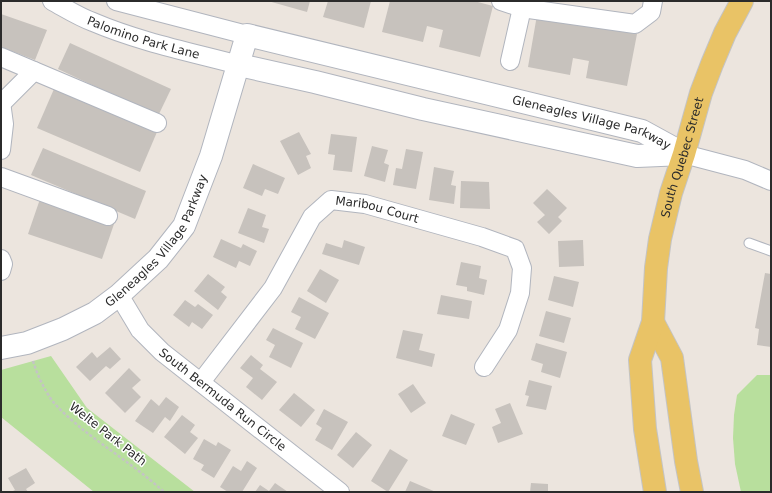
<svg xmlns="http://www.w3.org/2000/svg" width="772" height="493" viewBox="0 0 772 493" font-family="'DejaVu Sans',sans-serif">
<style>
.green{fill:#b8df9d}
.building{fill:#c7c2bd}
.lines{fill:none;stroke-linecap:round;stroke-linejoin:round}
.lane-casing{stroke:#b1b5be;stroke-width:11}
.street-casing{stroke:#b1b5be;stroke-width:20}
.secondary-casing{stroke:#b1b5be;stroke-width:24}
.primary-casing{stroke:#c4c4c4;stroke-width:24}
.path{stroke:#c4c4c4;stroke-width:2.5;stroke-dasharray:3 2;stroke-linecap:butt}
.lane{stroke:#fff;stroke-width:9}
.street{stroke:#fff;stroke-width:18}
.secondary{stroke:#fff;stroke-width:22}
.primary{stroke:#e9c366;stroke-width:22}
.labels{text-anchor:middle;stroke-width:3;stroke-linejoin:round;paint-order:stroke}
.street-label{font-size:12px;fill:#2b2b2b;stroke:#fff}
</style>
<rect width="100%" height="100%" fill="#ece5de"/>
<g class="green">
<polygon points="51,356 87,408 195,492 94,492 1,417 1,370"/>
<polygon points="757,375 771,375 771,492 741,492 735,464 733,438 734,415 737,395"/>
</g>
<g class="building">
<polygon points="268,1 310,1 307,12"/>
<polygon points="328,1 371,1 364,28 323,17"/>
<polygon points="390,1 474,1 493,6 480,57 439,47 443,30 427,26 423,42 382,32"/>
<polygon points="1,14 47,30 35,60 1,47"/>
<polygon points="537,15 637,34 627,86 586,78 589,61 573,58 570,75 528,67"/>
<polygon points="70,43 171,89 158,116 58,69"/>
<polygon points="54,89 157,132 140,172 37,128"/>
<polygon points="299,132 311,154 306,156 311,168 298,175 280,141"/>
<polygon points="331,134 357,137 352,172 333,170 335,155 328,154"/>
<polygon points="372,146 388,150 384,163 389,165 385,182 364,176"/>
<polygon points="43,148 146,191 135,219 31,175"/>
<polygon points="406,149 423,152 416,189 393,185 396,168 402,169"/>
<polygon points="253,164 285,178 278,194 265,189 262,196 243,188"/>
<polygon points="434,167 454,171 451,185 456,186 454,204 429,200"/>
<polygon points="461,181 489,182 490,209 460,208"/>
<polygon points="547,189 567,208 558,217 562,221 549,234 537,222 545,215 533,203"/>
<polygon points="40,199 114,224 102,259 28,234"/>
<polygon points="248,208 266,215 262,227 269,229 264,243 238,233"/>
<polygon points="221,239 241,248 243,244 257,251 250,266 239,261 236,268 213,257"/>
<polygon points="344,240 365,247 359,265 322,254 326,243 342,248"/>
<polygon points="583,240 584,266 559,267 558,241"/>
<polygon points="461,262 481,266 479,278 487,280 484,295 467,291 467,287 456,285"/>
<polygon points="320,269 339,280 326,303 307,291"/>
<polygon points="765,273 771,274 771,347 757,345 759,329 755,328"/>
<polygon points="208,274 225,287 221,292 227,297 218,310 194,291"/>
<polygon points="554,276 579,282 573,307 548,300"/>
<polygon points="441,295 472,301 469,319 437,314"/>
<polygon points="299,297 329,313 315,339 295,329 301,317 291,312"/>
<polygon points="185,300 195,307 198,304 213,315 202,329 192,322 189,327 173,315"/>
<polygon points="546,311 571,318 564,343 539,336"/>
<polygon points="273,328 303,343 291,368 269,357 275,345 266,340"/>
<polygon points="403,330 423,334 419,350 435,354 432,367 396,358"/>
<polygon points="536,343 567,352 560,378 541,372 543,364 531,360"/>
<polygon points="110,347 121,359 110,369 106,366 90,381 76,367 92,352 97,358"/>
<polygon points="251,355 263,365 260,369 277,382 262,400 246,387 253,378 240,368"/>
<polygon points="129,368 141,380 132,388 141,397 125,413 105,393"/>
<polygon points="529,380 552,386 546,410 526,406 529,396 525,395"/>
<polygon points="413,384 426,403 411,413 398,394"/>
<polygon points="294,393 315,410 301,427 279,410"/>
<polygon points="166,397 179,407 170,421 165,417 153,433 135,421 151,399 159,406"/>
<polygon points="510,403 523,434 498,443 492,427 501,423 495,409"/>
<polygon points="324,409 348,422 332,450 315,440 322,428 316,424"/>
<polygon points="451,414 475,424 466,445 442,436"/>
<polygon points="182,415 195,425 190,432 198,438 185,454 164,437"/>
<polygon points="356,432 372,445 353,468 337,455"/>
<polygon points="204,439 216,446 218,442 231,450 214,478 201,470 204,465 193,459"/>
<polygon points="390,449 408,460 388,492 371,481"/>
<polygon points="247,461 257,468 242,492 228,492 220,487 233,466 241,471"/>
<polygon points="26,468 35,483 26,489 28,492 11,492 15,490 8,478"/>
<polygon points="410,481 436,492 405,492"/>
<polygon points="275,483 288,492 255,492 260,485 269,491"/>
<polygon points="531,483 548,484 548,492 530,492"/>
</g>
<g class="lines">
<defs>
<polyline id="lane" points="749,243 771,251"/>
<g id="street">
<path id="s1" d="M52 1C65 8 79 17 93 22 140 42 190 52 239 65"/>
<polyline points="116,1 247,35"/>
<polyline points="501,1 522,8 635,24 651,12 653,1"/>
<polyline points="1,57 157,123"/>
<polyline points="510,61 522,8 526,1"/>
<polyline points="1,102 4,124 1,150"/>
<polyline points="2,103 34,71"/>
<polyline points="684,154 745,170 771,181"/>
<polyline points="1,177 108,216"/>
<polyline points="1,259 3,264 1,271"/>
<path id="s2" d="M119 295 140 330 162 352 340 492"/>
<path id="s3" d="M201 382 273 288 312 217 331 200 365 204 482 237 515 249 522 268 520 293 508 330 484 367"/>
</g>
<g id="secondary">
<polyline points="239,65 315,82 423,109 637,156 684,154"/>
<path id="s4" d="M1 348 27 343 63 329 95 313 119 295 158 259 184 226 211 156 247 35 642 131 684 154"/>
</g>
<g id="primary">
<polyline points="653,322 672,358 686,461 692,492"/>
<path id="s5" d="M655 492 645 429 640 360 653 322 656 268 660 239 671 193 684 154 701 93 712 64 725 33 742 1"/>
</g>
</defs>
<use href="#lane" class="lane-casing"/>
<use href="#street" class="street-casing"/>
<use href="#secondary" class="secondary-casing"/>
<use href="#primary" class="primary-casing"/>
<path class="path" d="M33 361C37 374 43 387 51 399 59 410 72 420 82 429 109 450 139 469 164 492"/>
<use href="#lane" class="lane"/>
<use href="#street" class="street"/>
<use href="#secondary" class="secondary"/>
<use href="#primary" class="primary"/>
</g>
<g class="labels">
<g class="street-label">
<text dy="4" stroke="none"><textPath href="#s1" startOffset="99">Palomino Park Lane</textPath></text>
<text dy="4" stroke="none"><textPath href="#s4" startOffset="783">Gleneagles Village Parkway</textPath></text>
<text dy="4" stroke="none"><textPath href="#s5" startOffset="341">South Quebec Street</textPath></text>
<text dy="4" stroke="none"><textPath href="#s3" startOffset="272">Maribou Court</textPath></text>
<text dy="4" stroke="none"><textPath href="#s4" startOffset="198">Gleneagles Village Parkway</textPath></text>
<text dy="4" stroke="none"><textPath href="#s2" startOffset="149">South Bermuda Run Circle</textPath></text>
<text transform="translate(108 434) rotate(38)" y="4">Welte Park Path</text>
</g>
</g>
<rect width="772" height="493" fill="none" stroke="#2b2b2b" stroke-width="4"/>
</svg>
